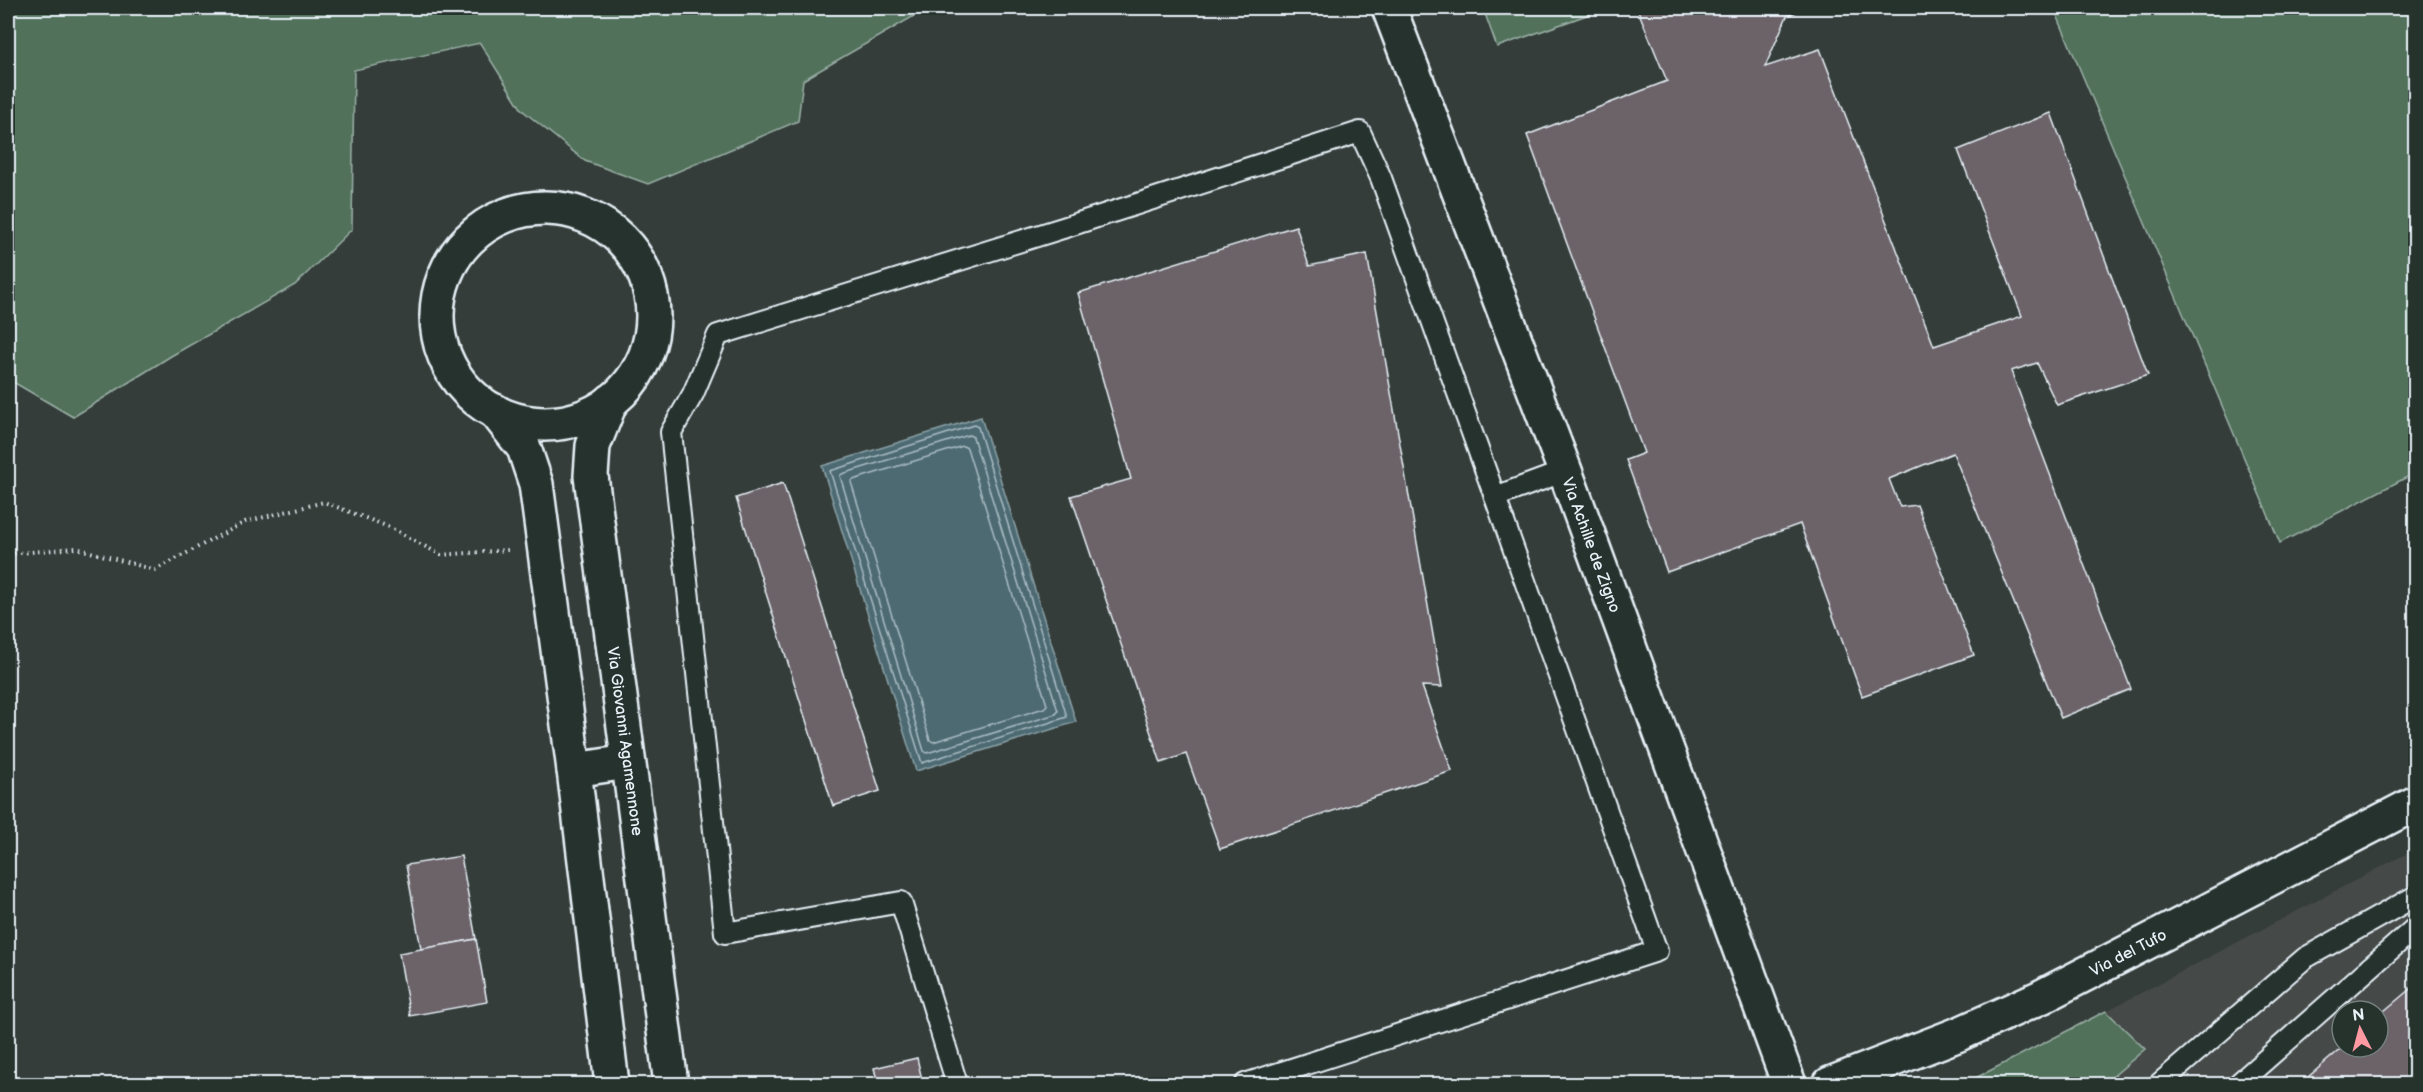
<svg xmlns="http://www.w3.org/2000/svg" width="2423" height="1092" viewBox="0 0 2423 1092" font-family="'Balsamiq Sans',sans-serif">
<style>
.built{fill:#454847;fill-rule:evenodd}
.green{fill:#51715a;stroke:#9cb1a9;stroke-width:1.5}
.water{fill:#4d6b73;stroke:#8ba1a8;stroke-width:1.5}
.lines{fill:none;stroke-linecap:round;stroke-linejoin:round}
.shore{stroke:#aabbc3;stroke-width:1.5}
.building{fill:#6c6369;stroke:#e8f1f8;stroke-width:1.5}
.lane-casing{stroke:#e8f1f8;stroke-width:24}
.street-casing{stroke:#e8f1f8;stroke-width:38}
.path{stroke:#e8f1f8;stroke-width:4;stroke-dasharray:1.5 4.5;stroke-linecap:butt}
.lane{stroke:#26332d;stroke-width:20}
.street{stroke:#26332d;stroke-width:33}
.labels{text-anchor:middle;stroke-width:5;stroke-linejoin:round;paint-order:stroke}
.street-label{font-size:16px;fill:#e8f1f8;stroke:#26332d}
</style>
<rect width="100%" height="100%" fill="#343d39"/>
<filter id="ink" filterUnits="userSpaceOnUse"><feTurbulence type="fractalNoise" baseFrequency=".0167" numOctaves="2"/><feDisplacementMap in="SourceGraphic" scale="12" xChannelSelector="R" yChannelSelector="G"/><feConvolveMatrix kernelMatrix="1 2 1 2 8 2 1 2 1" color-interpolation-filters="sRGB"/></filter>
<g filter="url(#ink)">
<path class="built" d="M2415 849V1084H1964L2106 1011ZM2342 1011H2378V1047H2342Z"/>
<g class="green">
<polygon points="8,8 928,8 803,80 798,121 648,184 585,161 522,110 480,43 354,70 352,229 295,285 171,356 73,417 8,379"/>
<polygon points="1483,8 1596,8 1598,11 1497,47"/>
<polygon points="2054,8 2415,8 2415,473 2280,543"/>
<polygon points="2106,1011 2145,1049 2104,1084 1964,1084"/>
</g>
<polygon class="water" points="981,417 1076,722 916,771 822,466"/>
<g class="lines">
<g class="shore">
<polygon points="974,425 978,427 1067,717 922,763 830,471"/>
<polygon points="969,435 973,437 1058,711 1056,714 927,753 924,751 840,476 842,474"/>
<polygon points="963,446 967,448 1047,705 1044,708 933,742 930,740 851,482 853,480"/>
</g>
</g>
<g class="building">
<polygon points="1637,8 1805,8 1787,16 1765,67 1820,49 1934,346 2022,316 1958,150 2051,113 2148,375 2057,405 2037,363 2011,371 2131,689 2061,718 1953,453 1889,479 1900,507 1917,505 1974,655 1862,696 1800,524 1667,572 1626,460 1644,453 1527,135 1667,81"/>
<polygon points="1296,226 1309,266 1367,254 1442,687 1422,686 1452,771 1220,849 1186,754 1161,763 1071,496 1131,479 1078,293"/>
<polygon points="783,483 880,791 833,806 736,498"/>
<polygon points="461,856 476,939 421,949 406,865"/>
<polygon points="476,939 487,1002 410,1016 399,953"/>
<polygon points="2416,984 2416,1084 2300,1084 2343,1047 2378,1047 2378,1016"/>
<polygon points="917,1058 923,1084 878,1084 874,1068"/>
</g>
<g class="lines">
<defs>
<g id="lane">
<polyline points="957,1084 901,902 725,933 671,432 693,394 718,335 1066,227 1360,132 1381,178 1495,497"/>
<polyline points="1245,1084 1657,951 1495,497 1565,471"/>
<polyline points="2159,1084 2305,958 2416,896"/>
<polyline points="2238,1084 2416,927"/>
</g>
<g id="street">
<path id="s1" d="M1389 8 1565 471 1789 1084"/>
<circle cx="545" cy="316" r="108"/>
<path id="s2" d="M611 401 593 446 591 476 671 1084"/>
<polyline points="495,411 524,448 536,484 574,770 612,1084"/>
<polyline points="574,770 628,762"/>
<path id="s3" d="M1830 1084 1959 1034 2041 997 2416 803"/>
</g>
</defs>
<use href="#lane" class="lane-casing"/>
<use href="#street" class="street-casing"/>
<polyline class="path" points="8,554 76,548 155,570 245,522 324,502 389,527 441,555 508,550"/>
<use href="#lane" class="lane"/>
<use href="#street" class="street"/>
</g>
</g>
<g class="labels">
<g class="street-label">
<text dy="6" stroke="none"><textPath href="#s1" startOffset="574">Via Achille de Zigno</textPath></text>
<text dy="6" stroke="none"><textPath href="#s2" startOffset="346">Via Giovanni Agamennone</textPath></text>
<text dy="6" stroke="none"><textPath href="#s3" startOffset="326">Via del Tufo</textPath></text>
</g>
</g>
<rect width="2423" height="1092" fill="none" stroke="#26332d" stroke-width="30"/>
<rect x="15" y="15" width="2393" height="1062" fill="none" stroke="#e8f1f8" stroke-width="2" filter="url(#ink)"/>
<g transform="translate(2360 1029) rotate(354)"><circle r="28" fill="#26332d" stroke="#747f7e" stroke-width="1.5"/>
<path d="M0-4.5L10 22L0 15L-10 22Z" fill="#ff9aa2"/>
<text y="-9" font-size="16" font-weight="bold" text-anchor="middle" fill="#e8f1f8">N</text>
</g>
</svg>
